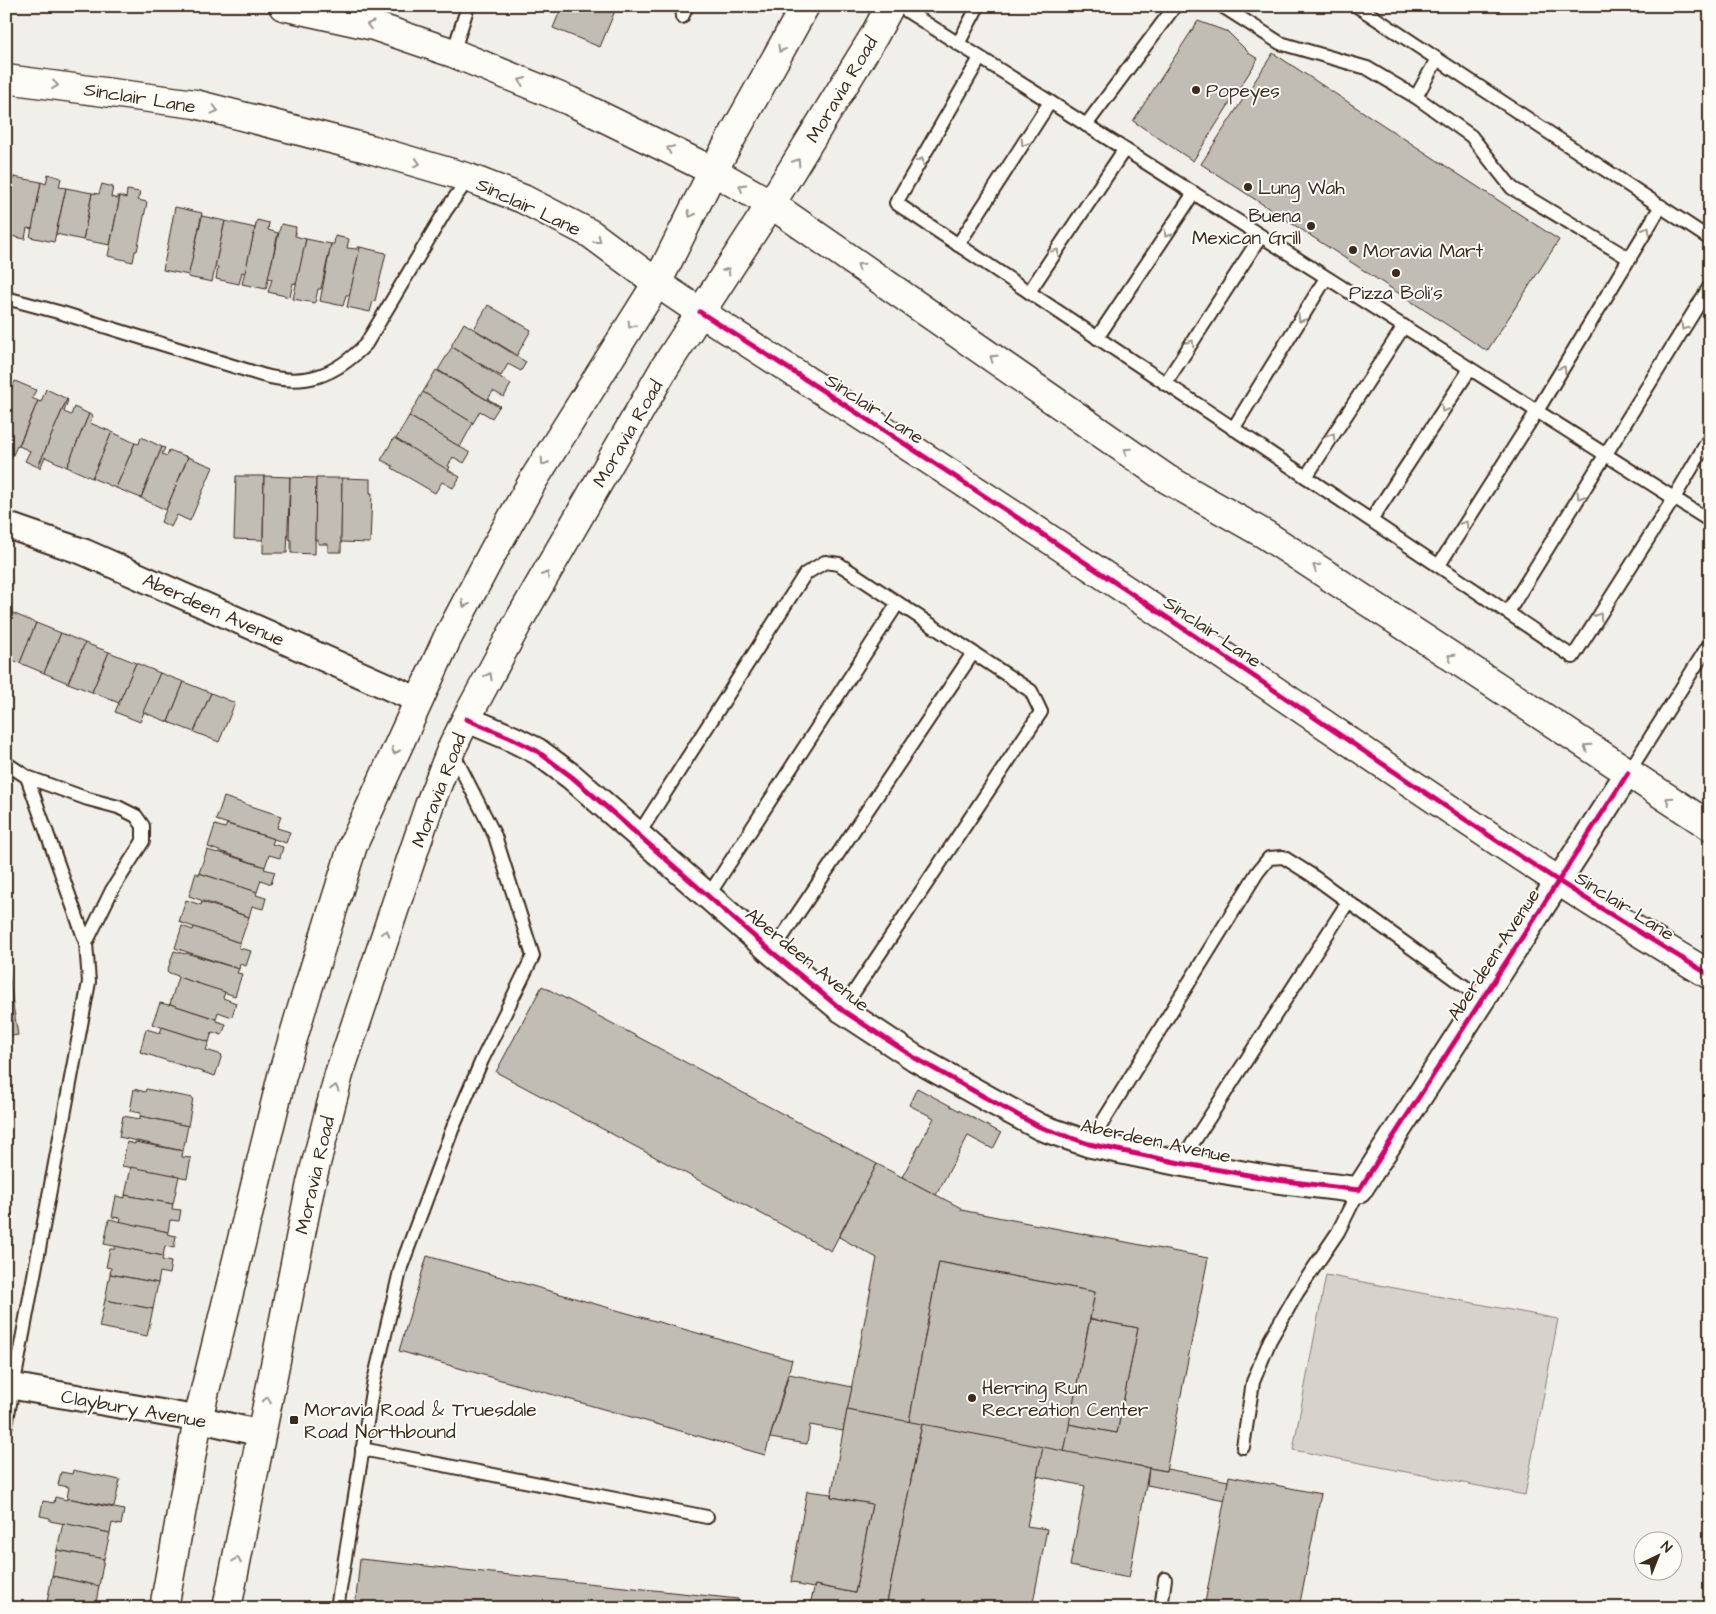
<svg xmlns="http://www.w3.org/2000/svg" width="1716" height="1614" viewBox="0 0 1716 1614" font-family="'Architects Daughter',sans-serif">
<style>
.green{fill:#d7d2cc;stroke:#897e75}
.building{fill:#c1bcb4;stroke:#3b2a1e}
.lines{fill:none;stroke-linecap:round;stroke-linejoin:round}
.service-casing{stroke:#3b2a1e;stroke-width:16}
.minor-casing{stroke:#3b2a1e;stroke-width:29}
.tertiary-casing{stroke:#3b2a1e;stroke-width:31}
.secondary-casing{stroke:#3b2a1e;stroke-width:31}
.primary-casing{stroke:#3b2a1e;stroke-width:31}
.service{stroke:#fdfcf7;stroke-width:12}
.minor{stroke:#fdfcf7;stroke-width:25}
.tertiary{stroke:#fdfcf7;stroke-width:28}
.secondary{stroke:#fdfcf7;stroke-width:28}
.primary{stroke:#fdfcf7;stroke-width:28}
.cycleway-casing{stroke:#fdfcf7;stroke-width:8}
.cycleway{stroke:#d6006c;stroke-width:5}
.oneway{stroke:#9c938a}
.poi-dot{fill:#3b2a1e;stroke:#fdfcf7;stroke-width:2}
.labels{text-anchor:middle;stroke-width:4;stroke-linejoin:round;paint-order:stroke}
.street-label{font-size:19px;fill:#3b2a1e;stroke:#fdfcf7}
.poi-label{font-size:19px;fill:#3b2a1e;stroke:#fdfcf7;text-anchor:start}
</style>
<rect width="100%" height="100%" fill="#f1efea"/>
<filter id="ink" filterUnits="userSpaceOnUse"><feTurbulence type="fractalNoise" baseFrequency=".02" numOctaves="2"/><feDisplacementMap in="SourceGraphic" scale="10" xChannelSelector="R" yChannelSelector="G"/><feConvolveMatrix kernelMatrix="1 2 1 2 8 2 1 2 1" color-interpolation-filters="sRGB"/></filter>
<g filter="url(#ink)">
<polygon class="green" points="1326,1275 1558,1319 1525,1495 1293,1450"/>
<g class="building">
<polygon points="562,6 617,6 600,47 553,28"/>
<polygon points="1198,21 1228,32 1250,54 1258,59 1193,161 1133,121"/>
<polygon points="1273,53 1559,240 1487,351 1201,164"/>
<polygon points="48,174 61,178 59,187 66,188 54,242 30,237 41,182 46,184"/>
<polygon points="6,175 14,177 6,215"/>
<polygon points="14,177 41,182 32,229 27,228 25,239 6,235 6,215"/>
<polygon points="102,184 113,187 111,197 118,199 118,196 120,196 110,245 83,240 92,193 99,194"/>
<polygon points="66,188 92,193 83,240 56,234"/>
<polygon points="127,190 140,192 138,200 147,202 137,251 135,251 133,262 108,256 120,196 126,198"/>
<polygon points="175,207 202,213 189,275 163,270"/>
<polygon points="202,216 225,221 212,282 188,277"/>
<polygon points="257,220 269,223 268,230 278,233 266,289 242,284"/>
<polygon points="225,221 255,228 245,273 242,272 239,284 216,279 218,267 215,267"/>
<polygon points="281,224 296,227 295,236 306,239 297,284 293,283 290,297 268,292 272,279 268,278"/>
<polygon points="335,236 349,239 347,248 357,249 357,247 360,247 350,295 346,295 343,306 320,301 331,244 334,244"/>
<polygon points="306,239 331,244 321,289 318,289 315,303 293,299"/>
<polygon points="360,247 386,253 375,301 373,301 370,312 347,307"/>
<polygon points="488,305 531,330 517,355 474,329"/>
<polygon points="464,323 526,362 521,371 508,364 501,376 452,347 452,344"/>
<polygon points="452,347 511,384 504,397 493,391 488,399 500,406 499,407 438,370"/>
<polygon points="436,370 499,407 492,418 480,411 473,423 423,392"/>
<polygon points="15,381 36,390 32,398 38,401 18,447 17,446 12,457 6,455 6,401"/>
<polygon points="46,389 67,399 38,467 25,461 30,451 19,446 38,401 41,402"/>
<polygon points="423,392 473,423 460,447 409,416"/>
<polygon points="67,399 68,400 64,412 71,415 74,407 89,414 67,467 45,457 40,468 38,467"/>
<polygon points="89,414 93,416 90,423 112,432 92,478 67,467"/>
<polygon points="409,416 470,453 464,463 453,457 448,466 450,467 448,471 396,439"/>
<polygon points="112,432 135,443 116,488 92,478"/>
<polygon points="141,437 162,447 141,498 116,488 135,443 139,444"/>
<polygon points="394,438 460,477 453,488 442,482 435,493 392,468 393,466 381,460"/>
<polygon points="162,447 165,448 162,454 167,456 169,450 188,457 166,510 141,498"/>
<polygon points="188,457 213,467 190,521 177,515 171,527 161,522"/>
<polygon points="236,476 264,476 263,540 234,539"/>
<polygon points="264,476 290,477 287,553 263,553"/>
<polygon points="290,477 316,478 315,554 291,553 291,540 289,539"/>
<polygon points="316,478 342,478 341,552 328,552 328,544 318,544 318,540 315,540"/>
<polygon points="342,478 370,479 370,493 372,493 370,543 341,542"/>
<polygon points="10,612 36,623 20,663 6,658 6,621"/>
<polygon points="36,623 61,633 44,673 20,663"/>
<polygon points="61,633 85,643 68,683 44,673"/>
<polygon points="85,643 109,652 92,692 68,683"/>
<polygon points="109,652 136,663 119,703 92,692"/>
<polygon points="136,663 160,673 140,722 115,712"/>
<polygon points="160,673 184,682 168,722 143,712"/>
<polygon points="184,682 211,693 194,732 168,722"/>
<polygon points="211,693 235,703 219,742 194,732"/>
<polygon points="224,797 281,816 277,828 290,832 286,843 216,820"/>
<polygon points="227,824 274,839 272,844 283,847 280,858 269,855 265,867 208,847 215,825 225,828"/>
<polygon points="207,850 218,853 218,852 265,867 264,869 275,872 271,884 261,880 257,892 199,873"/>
<polygon points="196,873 199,875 199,873 257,892 256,895 266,898 263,909 252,906 249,917 189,896"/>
<polygon points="186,900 201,905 202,902 249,917 240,943 179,922"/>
<polygon points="182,926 193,930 194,927 240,943 239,948 251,951 246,966 240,964 239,969 175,948"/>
<polygon points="174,951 185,954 186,953 239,969 237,973 242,974 235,996 178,977 178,976 167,972"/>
<polygon points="6,955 10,980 6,980"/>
<polygon points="178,977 225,992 223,998 236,1003 232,1017 218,1012 216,1019 170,1004"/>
<polygon points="6,980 10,980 13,1005 6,1006"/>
<polygon points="542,986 877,1164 831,1251 496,1072"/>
<polygon points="160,1003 169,1005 170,1004 216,1019 216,1021 226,1024 222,1035 212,1032 209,1042 152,1024"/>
<polygon points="13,1005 18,1035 6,1037 6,1006"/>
<polygon points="162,1027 209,1042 206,1050 222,1055 215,1076 140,1052 146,1029 160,1033"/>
<polygon points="917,1088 1001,1133 993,1149 968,1136 936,1195 902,1177 934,1118 909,1105"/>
<polygon points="134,1089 145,1092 146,1089 193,1098 188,1126 140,1116 141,1113 130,1111"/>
<polygon points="123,1116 140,1119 140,1116 188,1126 183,1151 119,1137"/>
<polygon points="127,1142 135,1144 135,1142 183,1151 182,1157 191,1158 187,1178 122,1166"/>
<polygon points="877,1164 961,1208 961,1210 1208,1258 1166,1471 1064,1452 1069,1424 1117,1433 1138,1328 1090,1319 1095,1292 939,1262 909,1422 847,1410 877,1258 839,1237"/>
<polygon points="131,1167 179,1176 173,1204 125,1195"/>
<polygon points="125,1195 173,1204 172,1209 181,1210 179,1221 170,1220 168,1232 120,1222 121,1218 112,1217 116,1196 125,1198"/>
<polygon points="109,1219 168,1232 167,1234 176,1236 174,1248 165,1246 163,1256 104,1244"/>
<polygon points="115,1246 163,1256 162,1260 171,1262 169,1274 160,1272 158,1283 110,1274 111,1268 106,1267 110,1249 115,1249"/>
<polygon points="427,1256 792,1360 765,1455 399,1351"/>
<polygon points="939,1262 1095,1292 1064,1452 909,1422"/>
<polygon points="110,1274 158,1283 153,1309 105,1300"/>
<polygon points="105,1300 153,1309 147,1336 99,1327"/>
<polygon points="1090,1319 1138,1328 1117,1433 1069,1424"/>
<polygon points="789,1374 852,1387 843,1431 810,1425 807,1444 770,1438"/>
<polygon points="847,1410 922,1424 886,1608 809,1608 815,1585 855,1593 872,1504 831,1497"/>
<polygon points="922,1424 1043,1447 1027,1526 1047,1529 1032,1608 886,1608"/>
<polygon points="1043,1447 1149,1468 1129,1578 1070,1566 1085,1486 1037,1476"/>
<polygon points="1149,1468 1166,1471 1167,1469 1228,1481 1225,1500 1147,1485"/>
<polygon points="73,1470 120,1480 114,1507 67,1498 69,1487 58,1485 61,1472 72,1474"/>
<polygon points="1229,1476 1321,1494 1299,1608 1204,1608"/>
<polygon points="807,1491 831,1494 831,1497 872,1504 855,1593 815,1585 813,1588 799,1585 799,1583 791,1582"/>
<polygon points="55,1497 67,1500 67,1498 124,1510 121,1525 112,1523 110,1533 50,1521 50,1518 40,1516 43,1501 54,1503"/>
<polygon points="63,1523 110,1533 104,1559 57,1550"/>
<polygon points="57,1550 104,1559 99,1586 52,1576"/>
<polygon points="360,1559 738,1599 737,1608 355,1608"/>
<polygon points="52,1576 99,1586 95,1608 75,1608 47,1602"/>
<polygon points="47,1602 75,1608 46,1608"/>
</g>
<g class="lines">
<defs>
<g id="service">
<polyline points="899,6 1710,521"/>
<polyline points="1222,6 1280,43 1367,68 1416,97 1471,136 1512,188 1630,259"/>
<polyline points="1357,6 1710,239"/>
<polyline points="682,17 687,6"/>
<polyline points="958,44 978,6"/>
<polyline points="453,53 468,6"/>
<path d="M980 58 896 203C1122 355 1349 504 1573 657L1674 498 1710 437"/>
<polyline points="1416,97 1437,59"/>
<polyline points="1086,125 1175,6"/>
<polyline points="958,245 1050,102"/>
<polyline points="1029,292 1124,150"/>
<path d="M6 298 62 313 262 375C305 387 335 376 366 344L446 210 469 178"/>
<polyline points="1097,338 1194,193"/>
<polyline points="1165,384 1261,236"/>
<polyline points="1233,429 1326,278"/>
<polyline points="1306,477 1404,326"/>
<polyline points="1372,519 1470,369"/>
<polyline points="1439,565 1537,411 1661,206"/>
<polyline points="1508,612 1710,286"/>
<polyline points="6,763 27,777 86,943 89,982 6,1425"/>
<polyline points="1628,773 1710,643"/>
<polyline points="27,777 88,799 118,807 136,816 143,826 143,841 112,890 86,943"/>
<polyline points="638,835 805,574 825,562 839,564 1031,691 1041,712 842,1010"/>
<polyline points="708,896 898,603"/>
<polyline points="772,952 973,653"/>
<polyline points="1089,1144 1257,873 1269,858 1283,857 1310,874 1482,999"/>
<polyline points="1180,1163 1348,902"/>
<polyline points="1243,1447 1253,1382 1270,1340 1297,1293 1338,1232 1359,1190"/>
<polyline points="362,1449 707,1517"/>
<polyline points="337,1608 373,1385 401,1267 452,1130 482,1060 533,956 495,836 453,753"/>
<polyline points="1161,1608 1165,1579"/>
</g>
<g id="minor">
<polyline points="6,525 84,552 418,700"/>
<polyline points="466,719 511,738 537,751 572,777 772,952 842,1010 915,1058 990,1100 1040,1127 1089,1144 1180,1163 1277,1180 1359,1190 1628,773"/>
<polyline points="6,1385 198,1419 260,1433"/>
</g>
<g id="tertiary">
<polyline points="771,204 1167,479 1266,535 1710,826"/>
<path d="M700 312C882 428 1064 547 1243 669 1397 773 1549 880 1710 975"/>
</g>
<g id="secondary">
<polyline points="283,6 374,26 453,53 570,101 713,171 771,204"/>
<polyline points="6,79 195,104 370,149 469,178 523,199 591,234 657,283 700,312"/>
</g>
<g id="primary">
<polyline points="164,1608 198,1419 282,1076 301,1011 353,845 447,639 494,550 534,479 657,283 713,171 805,6"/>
<polyline points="227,1608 311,1183 339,1074 429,806 451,750 466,719 521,617 665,367 771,204 874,36 890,6"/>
</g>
</defs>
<use href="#service" class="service-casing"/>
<use href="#minor" class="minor-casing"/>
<use href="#tertiary" class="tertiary-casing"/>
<use href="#secondary" class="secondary-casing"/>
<use href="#primary" class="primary-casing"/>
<use href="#service" class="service"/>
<use href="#minor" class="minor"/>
<use href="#tertiary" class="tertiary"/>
<use href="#secondary" class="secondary"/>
<use href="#primary" class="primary"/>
<defs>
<g id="cycleway">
<path d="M700 312C882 428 1064 547 1243 669 1397 773 1549 880 1710 975"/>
<polyline points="466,719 511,738 537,751 572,777 772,952 842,1010 915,1058 990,1100 1040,1127 1089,1144 1180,1163 1277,1180 1359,1190 1628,773"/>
</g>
</defs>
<use href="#cycleway" class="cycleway-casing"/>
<use href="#cycleway" class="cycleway"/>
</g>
<defs><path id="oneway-chevron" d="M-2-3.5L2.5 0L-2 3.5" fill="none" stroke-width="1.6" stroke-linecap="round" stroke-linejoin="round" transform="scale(1.25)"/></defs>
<g class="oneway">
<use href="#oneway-chevron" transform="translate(370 25) rotate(-166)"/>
<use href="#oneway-chevron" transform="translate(781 49) rotate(119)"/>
<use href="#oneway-chevron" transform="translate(522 81) rotate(-157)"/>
<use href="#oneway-chevron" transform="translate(55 85) rotate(7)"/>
<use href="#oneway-chevron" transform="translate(215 110) rotate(14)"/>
<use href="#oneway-chevron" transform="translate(1024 143) rotate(123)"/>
<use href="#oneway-chevron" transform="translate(670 149) rotate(-154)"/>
<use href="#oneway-chevron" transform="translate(921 161) rotate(-60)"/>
<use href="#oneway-chevron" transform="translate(797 162) rotate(-58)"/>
<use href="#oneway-chevron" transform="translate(417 163) rotate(16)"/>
<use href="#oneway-chevron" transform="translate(742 187) rotate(-150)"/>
<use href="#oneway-chevron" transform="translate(691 214) rotate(117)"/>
<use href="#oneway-chevron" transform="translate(1647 230) rotate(-60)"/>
<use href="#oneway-chevron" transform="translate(1167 234) rotate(124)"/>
<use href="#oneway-chevron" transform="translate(598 240) rotate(37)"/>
<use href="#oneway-chevron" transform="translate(1056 252) rotate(-56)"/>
<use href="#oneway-chevron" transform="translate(860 266) rotate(-145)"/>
<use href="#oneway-chevron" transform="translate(727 271) rotate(-57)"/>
<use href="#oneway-chevron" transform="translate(1301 319) rotate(122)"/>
<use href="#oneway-chevron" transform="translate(631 325) rotate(122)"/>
<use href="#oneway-chevron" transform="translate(1684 327) rotate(122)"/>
<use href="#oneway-chevron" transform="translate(1191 343) rotate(-57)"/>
<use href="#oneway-chevron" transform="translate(993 358) rotate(-145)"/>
<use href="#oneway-chevron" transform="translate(1563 369) rotate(-59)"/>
<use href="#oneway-chevron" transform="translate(1444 409) rotate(123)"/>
<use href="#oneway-chevron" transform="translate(1332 436) rotate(-57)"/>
<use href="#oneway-chevron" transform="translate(1127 451) rotate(-145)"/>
<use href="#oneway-chevron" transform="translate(544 462) rotate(122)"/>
<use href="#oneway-chevron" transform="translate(1580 496) rotate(122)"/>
<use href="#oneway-chevron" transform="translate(1465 524) rotate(-58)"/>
<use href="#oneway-chevron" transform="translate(1316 567) rotate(-147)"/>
<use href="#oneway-chevron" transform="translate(546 575) rotate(-60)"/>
<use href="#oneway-chevron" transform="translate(465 604) rotate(118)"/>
<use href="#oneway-chevron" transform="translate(1599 616) rotate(-57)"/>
<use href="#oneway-chevron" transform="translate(1451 657) rotate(-147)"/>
<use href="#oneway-chevron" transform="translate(489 676) rotate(-61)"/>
<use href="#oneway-chevron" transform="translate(1587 747) rotate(-147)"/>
<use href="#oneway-chevron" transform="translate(395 751) rotate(114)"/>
<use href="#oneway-chevron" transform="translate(1669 800) rotate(-147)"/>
<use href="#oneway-chevron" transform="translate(386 933) rotate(-71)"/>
<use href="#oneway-chevron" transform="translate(335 1088) rotate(-75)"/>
<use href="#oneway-chevron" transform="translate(267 1400) rotate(-79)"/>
<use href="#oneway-chevron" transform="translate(237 1560) rotate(-79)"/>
</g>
</g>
<g class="poi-dot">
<circle cx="1196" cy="90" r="5"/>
<circle cx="1248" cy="187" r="5"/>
<circle cx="1311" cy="226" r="5"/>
<circle cx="1353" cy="250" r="5"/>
<circle cx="1396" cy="273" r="5"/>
<circle cx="972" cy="1398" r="5"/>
<rect x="289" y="1415" width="10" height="10" rx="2.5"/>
</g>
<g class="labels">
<g class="street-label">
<text transform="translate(841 89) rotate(-59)" y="7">Moravia Road</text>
<text transform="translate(140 97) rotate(9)" y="7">Sinclair Lane</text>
<text transform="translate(529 206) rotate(25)" y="7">Sinclair Lane</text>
<text transform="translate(875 408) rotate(33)" y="7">Sinclair Lane</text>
<text transform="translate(627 433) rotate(-60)" y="7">Moravia Road</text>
<text transform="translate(214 609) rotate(24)" y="7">Aberdeen Avenue</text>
<text transform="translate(1213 631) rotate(34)" y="7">Sinclair Lane</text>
<text transform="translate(438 790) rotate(-69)" y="7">Moravia Road</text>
<text transform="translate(1625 905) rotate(32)" y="7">Sinclair Lane</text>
<text transform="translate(1493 954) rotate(-57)" y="7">Aberdeen Avenue</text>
<text transform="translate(808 959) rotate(39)" y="7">Aberdeen Avenue</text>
<text transform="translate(1156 1140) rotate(12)" y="7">Aberdeen Avenue</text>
<text transform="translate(314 1175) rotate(-77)" y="7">Moravia Road</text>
<text transform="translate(134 1408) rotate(10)" y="7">Claybury Avenue</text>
</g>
<g class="poi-label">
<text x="1206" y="97">Popeyes</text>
<text x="1258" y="194">Lung Wah</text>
<text x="1301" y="222" text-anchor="end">Buena<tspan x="1301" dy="22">Mexican Grill</tspan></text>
<text x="1363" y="257">Moravia Mart</text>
<text x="1396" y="299" text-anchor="middle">Pizza Boli's</text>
<text x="982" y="1394">Herring Run<tspan x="982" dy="22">Recreation Center</tspan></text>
<text x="304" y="1416">Moravia Road &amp; Truesdale<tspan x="304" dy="22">Road Northbound</tspan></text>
</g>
</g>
<rect width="1716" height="1614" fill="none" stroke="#fdfcf7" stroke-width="25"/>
<rect x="12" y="12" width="1691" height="1589" fill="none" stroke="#3b2a1e" stroke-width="2" filter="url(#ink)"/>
<g transform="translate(1658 1556) rotate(43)"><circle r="24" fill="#fdfcf7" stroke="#afa8a0"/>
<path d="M0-4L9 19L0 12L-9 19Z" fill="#3b2a1e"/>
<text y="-8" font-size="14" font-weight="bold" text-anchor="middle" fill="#3b2a1e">N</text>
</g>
</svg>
